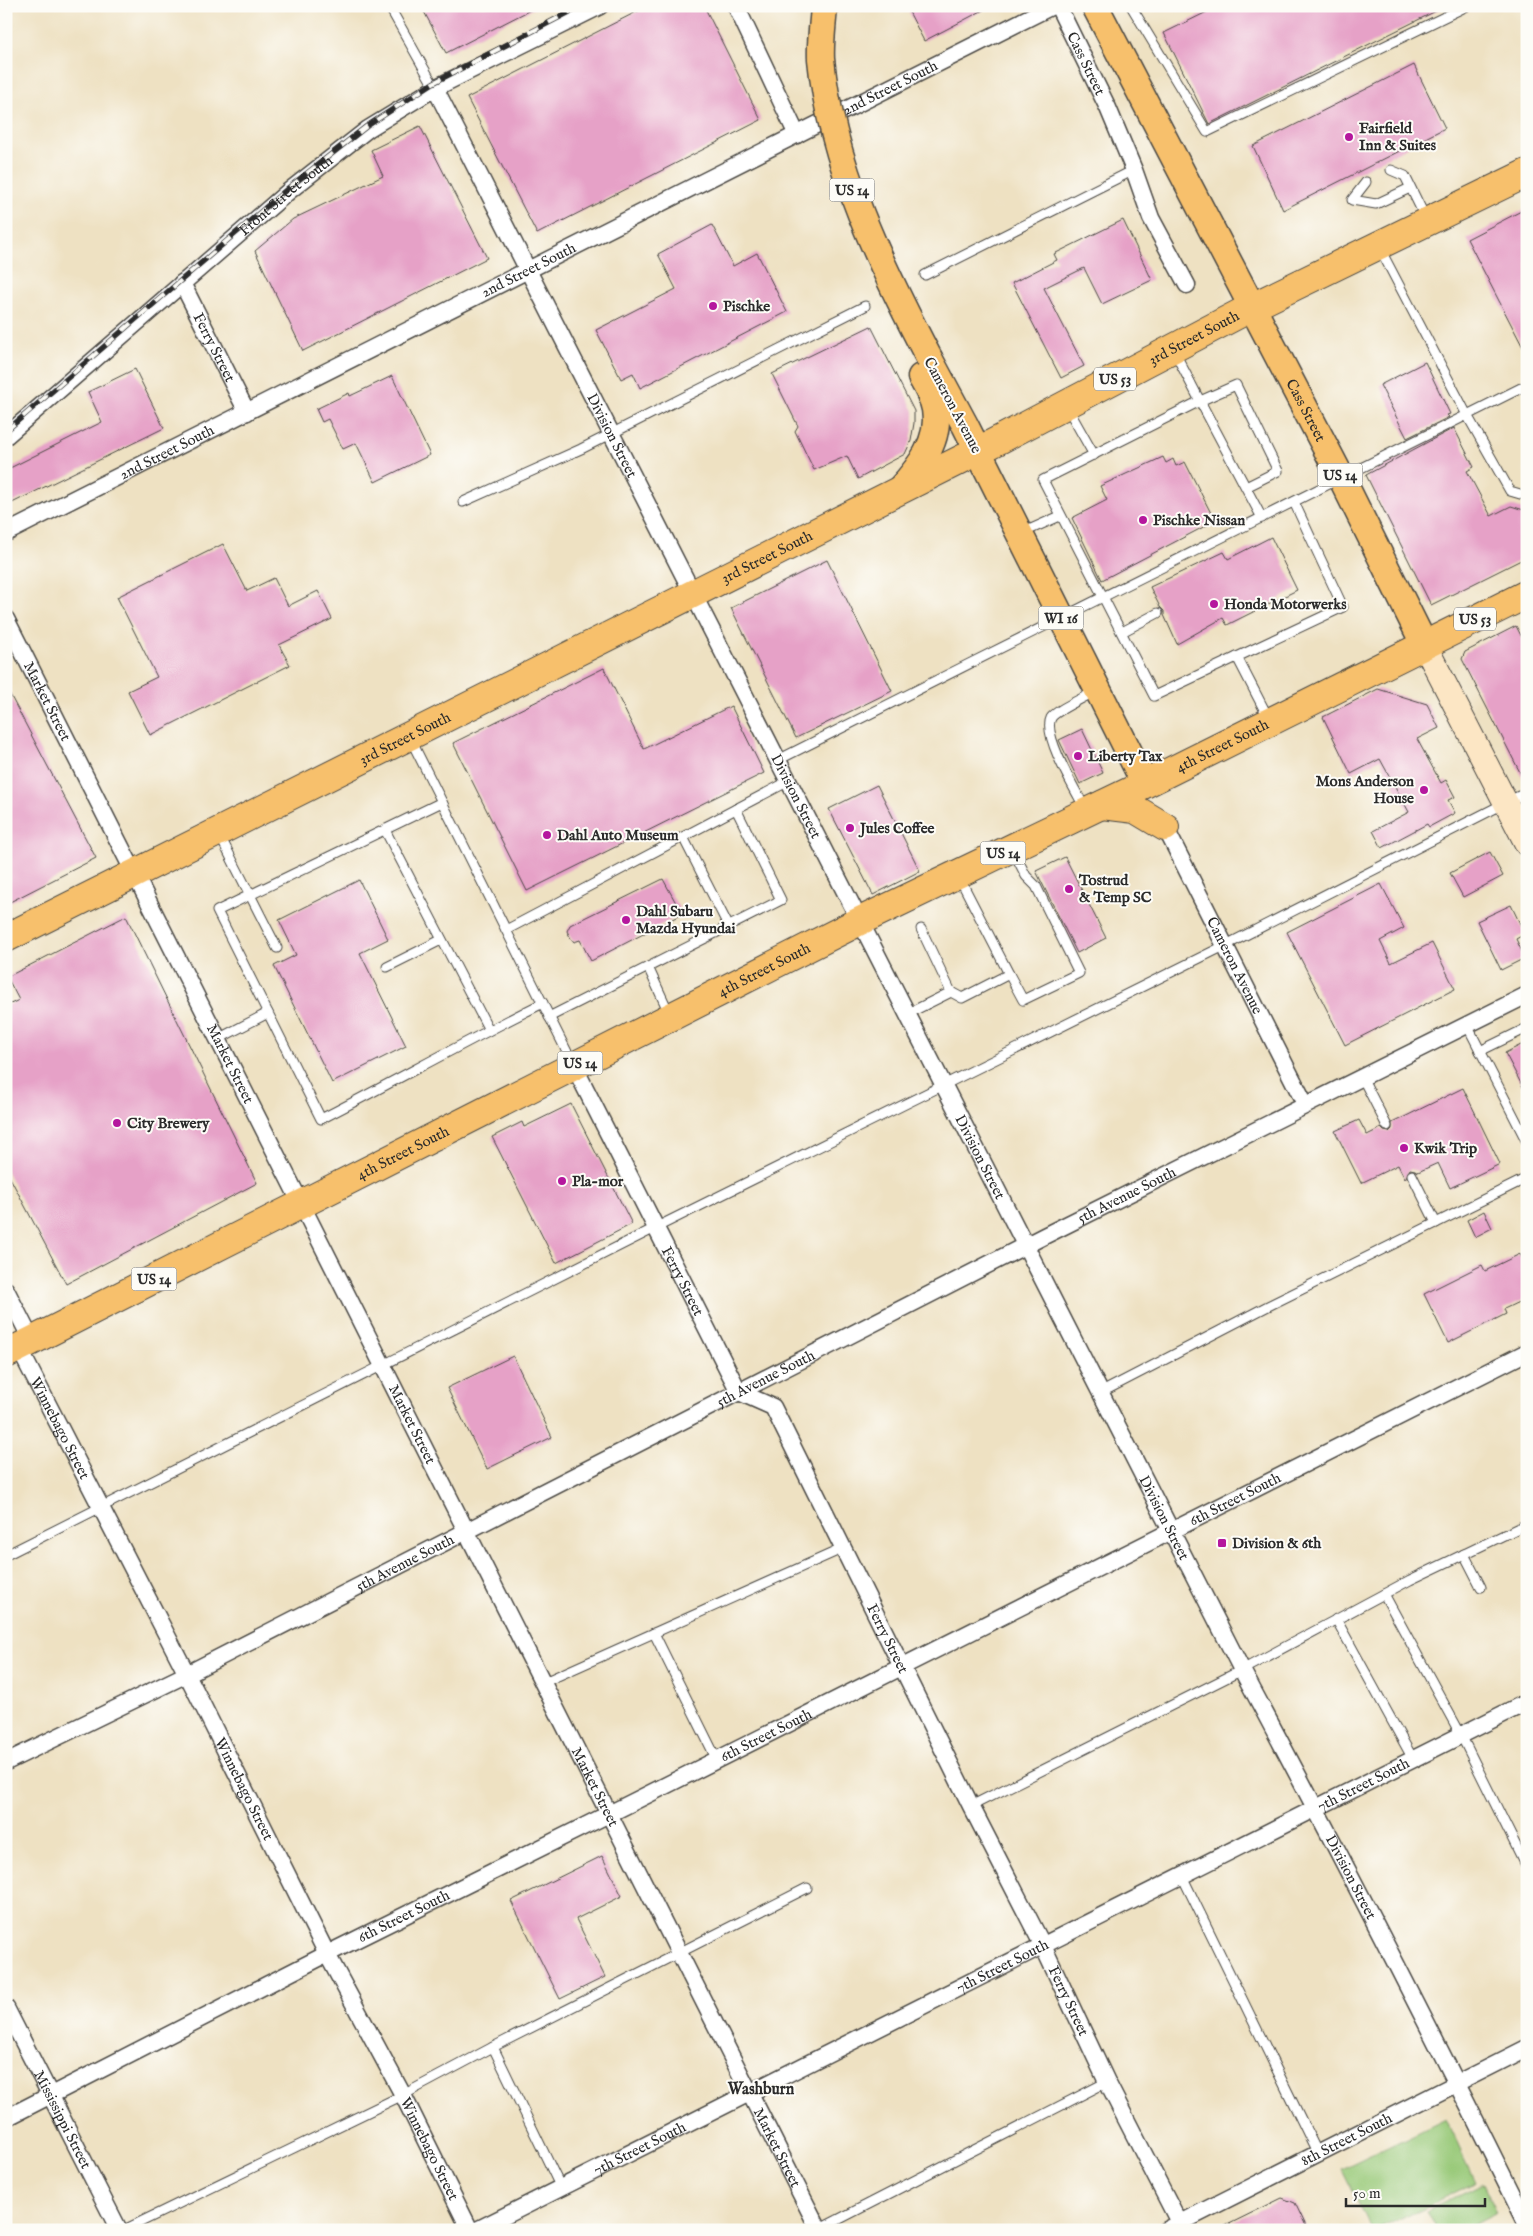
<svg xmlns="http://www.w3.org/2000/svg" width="1533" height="2236" viewBox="0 0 1533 2236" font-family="'IM FELL English',serif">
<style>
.green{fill:#98c978;stroke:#627a52}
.building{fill:#e6a1c7}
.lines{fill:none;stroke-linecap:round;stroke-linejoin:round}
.service-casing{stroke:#484642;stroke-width:11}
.minor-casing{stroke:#484642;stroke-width:19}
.secondary-casing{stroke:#484642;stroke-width:26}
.primary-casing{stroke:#484642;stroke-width:29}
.trunk-casing{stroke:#484642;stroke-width:30}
.service{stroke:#fff;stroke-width:9}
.minor{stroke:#fff;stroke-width:16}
.secondary{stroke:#fce6c4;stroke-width:24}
.primary{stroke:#f7c06c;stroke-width:26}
.trunk{stroke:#f7c06c;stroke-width:28}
.rail-casing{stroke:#2b2b2b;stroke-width:5.5}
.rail{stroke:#fdfcf7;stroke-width:4;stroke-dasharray:11;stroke-linecap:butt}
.primary-bridge-casing{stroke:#484642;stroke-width:29;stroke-linecap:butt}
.primary-bridge{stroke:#f7c06c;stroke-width:26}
.poi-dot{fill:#b5179e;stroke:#fdfcf7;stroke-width:2}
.labels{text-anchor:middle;stroke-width:4;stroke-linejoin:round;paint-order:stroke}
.shield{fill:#fdfcf7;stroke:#6a6a68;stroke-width:1}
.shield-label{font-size:14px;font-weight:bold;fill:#2b2b2b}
.street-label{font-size:15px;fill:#2b2b2b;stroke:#fdfcf7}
.poi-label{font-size:15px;font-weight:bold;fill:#2b2b2b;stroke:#fdfcf7;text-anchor:start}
.neighbourhood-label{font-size:16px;font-weight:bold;fill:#2b2b2b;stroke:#fdfcf7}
</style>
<rect width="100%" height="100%" fill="#fdfcf7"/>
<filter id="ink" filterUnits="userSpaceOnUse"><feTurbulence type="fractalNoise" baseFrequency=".02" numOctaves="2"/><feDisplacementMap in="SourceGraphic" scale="10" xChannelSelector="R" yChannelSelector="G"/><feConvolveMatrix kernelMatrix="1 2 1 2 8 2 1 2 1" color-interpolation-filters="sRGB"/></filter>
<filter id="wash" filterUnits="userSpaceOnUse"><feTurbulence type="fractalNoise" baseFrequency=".0096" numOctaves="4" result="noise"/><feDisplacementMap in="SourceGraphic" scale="20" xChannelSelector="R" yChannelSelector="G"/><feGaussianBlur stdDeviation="1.12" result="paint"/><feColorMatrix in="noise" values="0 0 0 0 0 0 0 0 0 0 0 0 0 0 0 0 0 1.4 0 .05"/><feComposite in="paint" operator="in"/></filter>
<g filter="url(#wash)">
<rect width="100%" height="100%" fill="#eee1c2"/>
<g class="green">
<polygon points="1446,2119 1476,2182 1379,2230 1372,2230 1342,2169"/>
<polygon points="1483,2183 1497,2213 1463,2230 1436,2230 1426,2211"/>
</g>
<g id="blocks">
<g class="building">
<polygon points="421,6 538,6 446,53"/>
<polygon points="648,6 704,6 761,120 537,234 467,98"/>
<polygon points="906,6 991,6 924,41"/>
<polygon points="1219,6 1446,6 1209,124 1164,33"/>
<polygon points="1414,65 1445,128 1283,210 1253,146"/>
<polygon points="420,126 487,258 303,351 255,251 293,219 383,176 371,150"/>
<polygon points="1527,208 1527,355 1467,239"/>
<polygon points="1123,220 1152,280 1102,304 1084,268 1044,288 1084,366 1061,378 1012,283 1057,260 1054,254"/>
<polygon points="712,225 733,266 757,253 787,312 640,388 633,373 621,379 596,330 676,289 658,254"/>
<polygon points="871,326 914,411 914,423 911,441 905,454 858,479 847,456 814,470 795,431 798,426 772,374"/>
<polygon points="1425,362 1450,414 1447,415 1449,417 1407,438 1380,385"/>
<polygon points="135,369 164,428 6,506 6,470 102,422 88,392"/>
<polygon points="392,376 430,455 375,482 356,443 343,449 328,419 322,422 316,409 349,393 350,396"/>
<polygon points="1454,428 1474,467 1467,471 1491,516 1511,506 1527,511 1527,557 1431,605 1366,475"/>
<polygon points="1163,457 1166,463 1173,459 1176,466 1185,462 1215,521 1102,580 1072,518 1107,500 1100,486"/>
<polygon points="1271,537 1297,590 1227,625 1223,618 1177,644 1164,615 1164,611 1160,607 1150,587 1224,552 1228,559"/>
<polygon points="223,544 247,591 274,578 288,606 318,591 332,619 279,645 290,665 150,735 128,691 157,677 117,597"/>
<polygon points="827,560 892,691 796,738 731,608"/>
<polygon points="1516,626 1527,647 1527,786 1462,659 1465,652"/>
<polygon points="604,668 644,749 731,706 764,773 527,891 453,743"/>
<polygon points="6,687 96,858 6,904"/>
<polygon points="1378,689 1427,704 1439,728 1417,739 1441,783 1446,780 1455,797 1448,800 1455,813 1429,827 1427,824 1382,848 1373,831 1409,812 1380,759 1351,774 1323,717"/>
<polygon points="1082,729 1103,773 1080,784 1059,740"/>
<polygon points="877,785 920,871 873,895 829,809"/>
<polygon points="1490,852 1503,876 1463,897 1450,873"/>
<polygon points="1065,857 1106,938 1077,953 1036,871"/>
<polygon points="663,879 682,914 591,961 580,940 574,942 570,937 567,931 570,925"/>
<polygon points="359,880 388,939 360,953 406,1046 332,1083 274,966 296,955 279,920"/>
<polygon points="1381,884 1404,928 1380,941 1391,963 1432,943 1455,989 1345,1045 1287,932"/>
<polygon points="1511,905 1525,934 1516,939 1525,958 1501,970 1477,921"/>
<polygon points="126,916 257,1183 66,1284 6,1170 6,1006 19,1000 7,977"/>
<polygon points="1527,1042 1527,1095 1505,1053"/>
<polygon points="1463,1088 1500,1164 1450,1188 1438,1163 1418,1172 1415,1170 1410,1169 1405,1179 1398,1165 1361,1183 1335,1131 1359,1120 1367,1135 1381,1128 1384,1131 1389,1132 1392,1129 1392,1123"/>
<polygon points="571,1104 632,1224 556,1263 492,1137 522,1122 524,1127"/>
<polygon points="1484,1211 1492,1228 1475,1237 1467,1220"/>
<polygon points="1520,1254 1527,1267 1527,1298 1504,1309 1506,1314 1448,1343 1424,1294 1482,1265 1485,1271"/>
<polygon points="513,1356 552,1437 487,1469 447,1388"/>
<polygon points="602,1856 622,1896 576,1919 605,1977 560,1999 511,1901"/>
<polygon points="1282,2198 1295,2203 1308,2230 1217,2230"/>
</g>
</g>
</g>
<g filter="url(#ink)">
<use href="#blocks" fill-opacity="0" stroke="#484642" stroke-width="1"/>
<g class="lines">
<defs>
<g id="service">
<polyline points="389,6 435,88"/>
<polyline points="1131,6 1207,132 1467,6"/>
<polyline points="1391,170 1405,176 1426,219"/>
<polyline points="1366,182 1352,200 1376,204 1410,188"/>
<polyline points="1379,247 1467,415 1510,491 1527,496"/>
<polyline points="925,275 1134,170"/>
<polyline points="1174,351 1200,401 1236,385 1278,471 1246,487"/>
<polyline points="1067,407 1094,455"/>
<polyline points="463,502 581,449 865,306"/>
<polyline points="1262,518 1200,401 1043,480 1154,696 1343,607 1294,502"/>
<polyline points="1022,533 1060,516"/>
<polyline points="1122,632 1158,613"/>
<polyline points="1237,657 1269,719"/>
<polyline points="410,738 573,1064"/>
<path d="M778 760C1027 634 1277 511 1527 385"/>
<path d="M442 802 217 911 321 1119C395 1081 468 1040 543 1003"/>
<path d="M1086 810C1077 793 1042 736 1051 718 1056 710 1088 696 1097 690"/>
<polyline points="385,830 489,1030"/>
<polyline points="219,834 277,948"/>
<polyline points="683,837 729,927"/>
<polyline points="506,930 789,781"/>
<polyline points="387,967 441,940"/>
<polyline points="648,967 670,1015"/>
<polyline points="1009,974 1023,1000 1079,973 1036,886 1026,876 1013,850"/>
<polyline points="951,992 962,998 1009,974 959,877"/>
<polyline points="907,1014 951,992 921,929"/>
<polyline points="549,1017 781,900 736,809"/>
<polyline points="1467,1025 1527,1142"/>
<polyline points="218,1039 268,1013"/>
<polyline points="1480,1051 1527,1028"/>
<polyline points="1362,1077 1387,1126"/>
<polyline points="1412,1175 1436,1223"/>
<polyline points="1100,1393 1268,1306 1527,1178"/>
<polyline points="1464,1554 1481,1587"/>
<polyline points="6,1555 655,1228 1226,945 1527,792"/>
<polyline points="1384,1594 1461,1735 1527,1868"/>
<polyline points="1336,1619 1413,1759"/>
<polyline points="654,1633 717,1760"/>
<polyline points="542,1683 844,1548"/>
<polyline points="971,1806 1242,1670 1410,1580 1527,1524"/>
<polyline points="1182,1876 1318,2154"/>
<polyline points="493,2047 561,2188"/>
<polyline points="124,2230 403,2095 493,2047 807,1888"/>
<polyline points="818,2230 1107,2082"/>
</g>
<g id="minor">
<polyline points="736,6 797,135"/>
<path id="s1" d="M1058 6 1108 108 1134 170 1151 218 1187 285"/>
<path id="s2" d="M435 88 1242 1670C1340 1853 1435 2038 1527 2224"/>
<path id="s3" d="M182 283 247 412"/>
<path id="s4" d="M6 436 289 191 368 129 435 88 600 6"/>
<path id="s5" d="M6 533 1052 6"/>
<path id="s6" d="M6 619 819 2230"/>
<path id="s7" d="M1165 827 1305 1104"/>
<path id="s8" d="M574 1066 739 1392 773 1407 971 1806 1043 1946 1107 2082 1183 2230"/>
<polyline points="6,1290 32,1341"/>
<path id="s9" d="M19 1348 195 1690 327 1954 403 2095 470 2230"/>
<path id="s10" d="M6 1762 187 1674 1044 1236 1527 995"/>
<path id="s11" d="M6 2008 119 2230"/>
<path id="s12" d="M6 2118 327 1954 631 1803 1527 1352"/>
<path id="s13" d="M477 2230 1527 1702"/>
<path id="s14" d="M1166 2230 1527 2048"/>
</g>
<polyline id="secondary" points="1424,644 1527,844"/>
<g id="primary">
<path id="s15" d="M1095 6 1342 479 1424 644"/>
<polyline points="930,360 965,425 1145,784"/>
<path d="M899 490C919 468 941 441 935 409 933 398 927 387 921 377"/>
</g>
<g id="trunk">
<polyline points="1102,805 1135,809 1165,827"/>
<path id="s16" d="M6 938 978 451 1252 307 1527 173"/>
<path id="s17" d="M6 1354 860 921 1145 784 1527 594"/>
</g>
</defs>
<use href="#service" class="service-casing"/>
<use href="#minor" class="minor-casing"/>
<use href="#secondary" class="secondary-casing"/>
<use href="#primary" class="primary-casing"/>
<use href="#trunk" class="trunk-casing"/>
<use href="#service" class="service"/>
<use href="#minor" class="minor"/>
<use href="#secondary" class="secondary"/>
<use href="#primary" class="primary"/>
<use href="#trunk" class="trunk"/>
<defs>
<polyline id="rail" points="6,431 287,189 367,126 433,83 581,6"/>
</defs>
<use href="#rail" class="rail-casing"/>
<use href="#rail" class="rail"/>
<defs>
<path id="primary-bridge" d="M824 6C823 23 820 42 821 59 831 165 882 268 930 360"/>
</defs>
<use href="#primary-bridge" class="primary-bridge-casing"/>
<use href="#primary-bridge" class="primary-bridge"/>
</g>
</g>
<g class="poi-dot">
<circle cx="1349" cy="137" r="5"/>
<circle cx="713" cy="306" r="5"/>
<circle cx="1143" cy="520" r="5"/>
<circle cx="1214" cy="604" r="5"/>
<circle cx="1078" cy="756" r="5"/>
<circle cx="1424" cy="790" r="5"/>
<circle cx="850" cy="828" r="5"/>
<circle cx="547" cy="835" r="5"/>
<circle cx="1069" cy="889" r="5"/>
<circle cx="626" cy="920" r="5"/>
<circle cx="117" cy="1123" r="5"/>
<circle cx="1404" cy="1148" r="5"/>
<circle cx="562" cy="1181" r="5"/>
<rect x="1217" y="1538" width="10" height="10" rx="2.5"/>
</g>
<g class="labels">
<g class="shield">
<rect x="829.5" y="178.5" width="45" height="23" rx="4"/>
<rect x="1094" y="367.5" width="42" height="23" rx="4"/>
<rect x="1317.5" y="463.5" width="45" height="23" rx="4"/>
<rect x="1038.5" y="606.5" width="45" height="23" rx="4"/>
<rect x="1454" y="607.5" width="42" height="23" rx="4"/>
<rect x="980.5" y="841.5" width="45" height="23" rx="4"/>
<rect x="557.5" y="1051.5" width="45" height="23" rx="4"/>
<rect x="131.5" y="1267.5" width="45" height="23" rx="4"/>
</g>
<g class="shield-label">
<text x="852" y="195">US 14</text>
<text x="1115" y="384">US 53</text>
<text x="1340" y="480">US 14</text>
<text x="1061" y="623">WI 16</text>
<text x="1475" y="624">US 53</text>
<text x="1003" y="858">US 14</text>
<text x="580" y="1068">US 14</text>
<text x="154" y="1284">US 14</text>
</g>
<g class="street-label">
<text dy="5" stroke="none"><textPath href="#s1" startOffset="64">Cass Street</textPath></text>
<text dy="5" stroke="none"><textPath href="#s5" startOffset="990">2nd Street South</textPath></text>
<text dy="5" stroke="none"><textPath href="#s4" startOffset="369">Front Street South</textPath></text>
<text dy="5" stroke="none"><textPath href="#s5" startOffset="585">2nd Street South</textPath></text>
<text dy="5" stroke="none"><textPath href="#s16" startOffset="1331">3rd Street South</textPath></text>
<text dy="5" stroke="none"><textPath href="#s3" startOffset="72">Ferry Street</textPath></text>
<text transform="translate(953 405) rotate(62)" y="5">Cameron Avenue</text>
<text dy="5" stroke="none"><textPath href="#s15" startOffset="456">Cass Street</textPath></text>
<text dy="5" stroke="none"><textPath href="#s2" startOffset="390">Division Street</textPath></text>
<text dy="5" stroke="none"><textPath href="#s5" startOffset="180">2nd Street South</textPath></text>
<text dy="5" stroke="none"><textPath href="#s16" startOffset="851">3rd Street South</textPath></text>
<text dy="5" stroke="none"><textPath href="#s6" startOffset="92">Market Street</textPath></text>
<text dy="5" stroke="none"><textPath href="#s16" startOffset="446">3rd Street South</textPath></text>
<text dy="5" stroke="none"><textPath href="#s17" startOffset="1360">4th Street South</textPath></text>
<text dy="5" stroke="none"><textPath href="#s2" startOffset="795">Division Street</textPath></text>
<text dy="5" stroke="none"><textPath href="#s7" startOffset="155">Cameron Avenue</textPath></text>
<text dy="5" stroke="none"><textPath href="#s17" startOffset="850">4th Street South</textPath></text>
<text dy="5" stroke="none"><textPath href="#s6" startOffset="498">Market Street</textPath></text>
<text dy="5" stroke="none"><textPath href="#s17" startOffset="445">4th Street South</textPath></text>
<text dy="5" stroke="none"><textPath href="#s2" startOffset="1200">Division Street</textPath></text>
<text dy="5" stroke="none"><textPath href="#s10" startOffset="1256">5th Avenue South</textPath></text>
<text dy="5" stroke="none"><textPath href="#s8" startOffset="241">Ferry Street</textPath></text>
<text dy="5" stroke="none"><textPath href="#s10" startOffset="851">5th Avenue South</textPath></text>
<text dy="5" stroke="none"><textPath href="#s6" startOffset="902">Market Street</textPath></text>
<text dy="5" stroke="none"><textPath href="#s9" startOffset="90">Winnebago Street</textPath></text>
<text dy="5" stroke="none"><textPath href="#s12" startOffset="1376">6th Street South</textPath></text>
<text dy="5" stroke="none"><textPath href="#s2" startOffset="1605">Division Street</textPath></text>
<text dy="5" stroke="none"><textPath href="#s10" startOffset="446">5th Avenue South</textPath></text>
<text dy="5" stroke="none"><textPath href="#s8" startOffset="661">Ferry Street</textPath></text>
<text dy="5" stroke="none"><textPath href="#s12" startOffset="851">6th Street South</textPath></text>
<text dy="5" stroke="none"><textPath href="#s13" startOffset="992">7th Street South</textPath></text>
<text dy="5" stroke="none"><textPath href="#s6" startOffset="1308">Market Street</textPath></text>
<text dy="5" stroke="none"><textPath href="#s9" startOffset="495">Winnebago Street</textPath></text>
<text dy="5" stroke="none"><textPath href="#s2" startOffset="2010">Division Street</textPath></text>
<text dy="5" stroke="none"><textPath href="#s12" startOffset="446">6th Street South</textPath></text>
<text dy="5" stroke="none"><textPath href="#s13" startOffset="588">7th Street South</textPath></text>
<text dy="5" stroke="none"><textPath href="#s8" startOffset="1066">Ferry Street</textPath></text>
<text dy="5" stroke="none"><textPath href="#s11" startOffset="125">Mississippi Street</textPath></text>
<text dy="5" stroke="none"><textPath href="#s14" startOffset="202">8th Street South</textPath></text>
<text dy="5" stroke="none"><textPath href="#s13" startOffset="182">7th Street South</textPath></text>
<text dy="5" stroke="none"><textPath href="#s6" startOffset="1712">Market Street</textPath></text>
<text dy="5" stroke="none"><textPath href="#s9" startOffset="900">Winnebago Street</textPath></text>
</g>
<g class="poi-label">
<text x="1359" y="133">Fairfield<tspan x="1359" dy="17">Inn &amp; Suites</tspan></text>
<text x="723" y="311">Pischke</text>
<text x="1153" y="525">Pischke Nissan</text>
<text x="1224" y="609">Honda Motorwerks</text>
<text x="1088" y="761">Liberty Tax</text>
<text x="1414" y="786" text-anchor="end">Mons Anderson<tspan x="1414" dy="17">House</tspan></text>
<text x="860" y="833">Jules Coffee</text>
<text x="557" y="840">Dahl Auto Museum</text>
<text x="1079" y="885">Tostrud<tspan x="1079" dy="17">&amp; Temp SC</tspan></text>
<text x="636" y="916">Dahl Subaru<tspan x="636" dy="17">Mazda Hyundai</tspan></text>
<text x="127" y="1128">City Brewery</text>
<text x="1414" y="1153">Kwik Trip</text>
<text x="572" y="1186">Pla-mor</text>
<text x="1232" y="1548">Division &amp; 6th</text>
</g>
<g class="neighbourhood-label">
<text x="761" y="2094">Washburn</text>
</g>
</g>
<rect width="1533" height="2236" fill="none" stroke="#fdfcf7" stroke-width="25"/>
<path d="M1346 2198v8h139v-8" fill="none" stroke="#2b2b2b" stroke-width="2.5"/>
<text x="1353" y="2198" font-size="15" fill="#2b2b2b" stroke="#fdfcf7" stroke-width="4" paint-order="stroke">50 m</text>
</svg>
